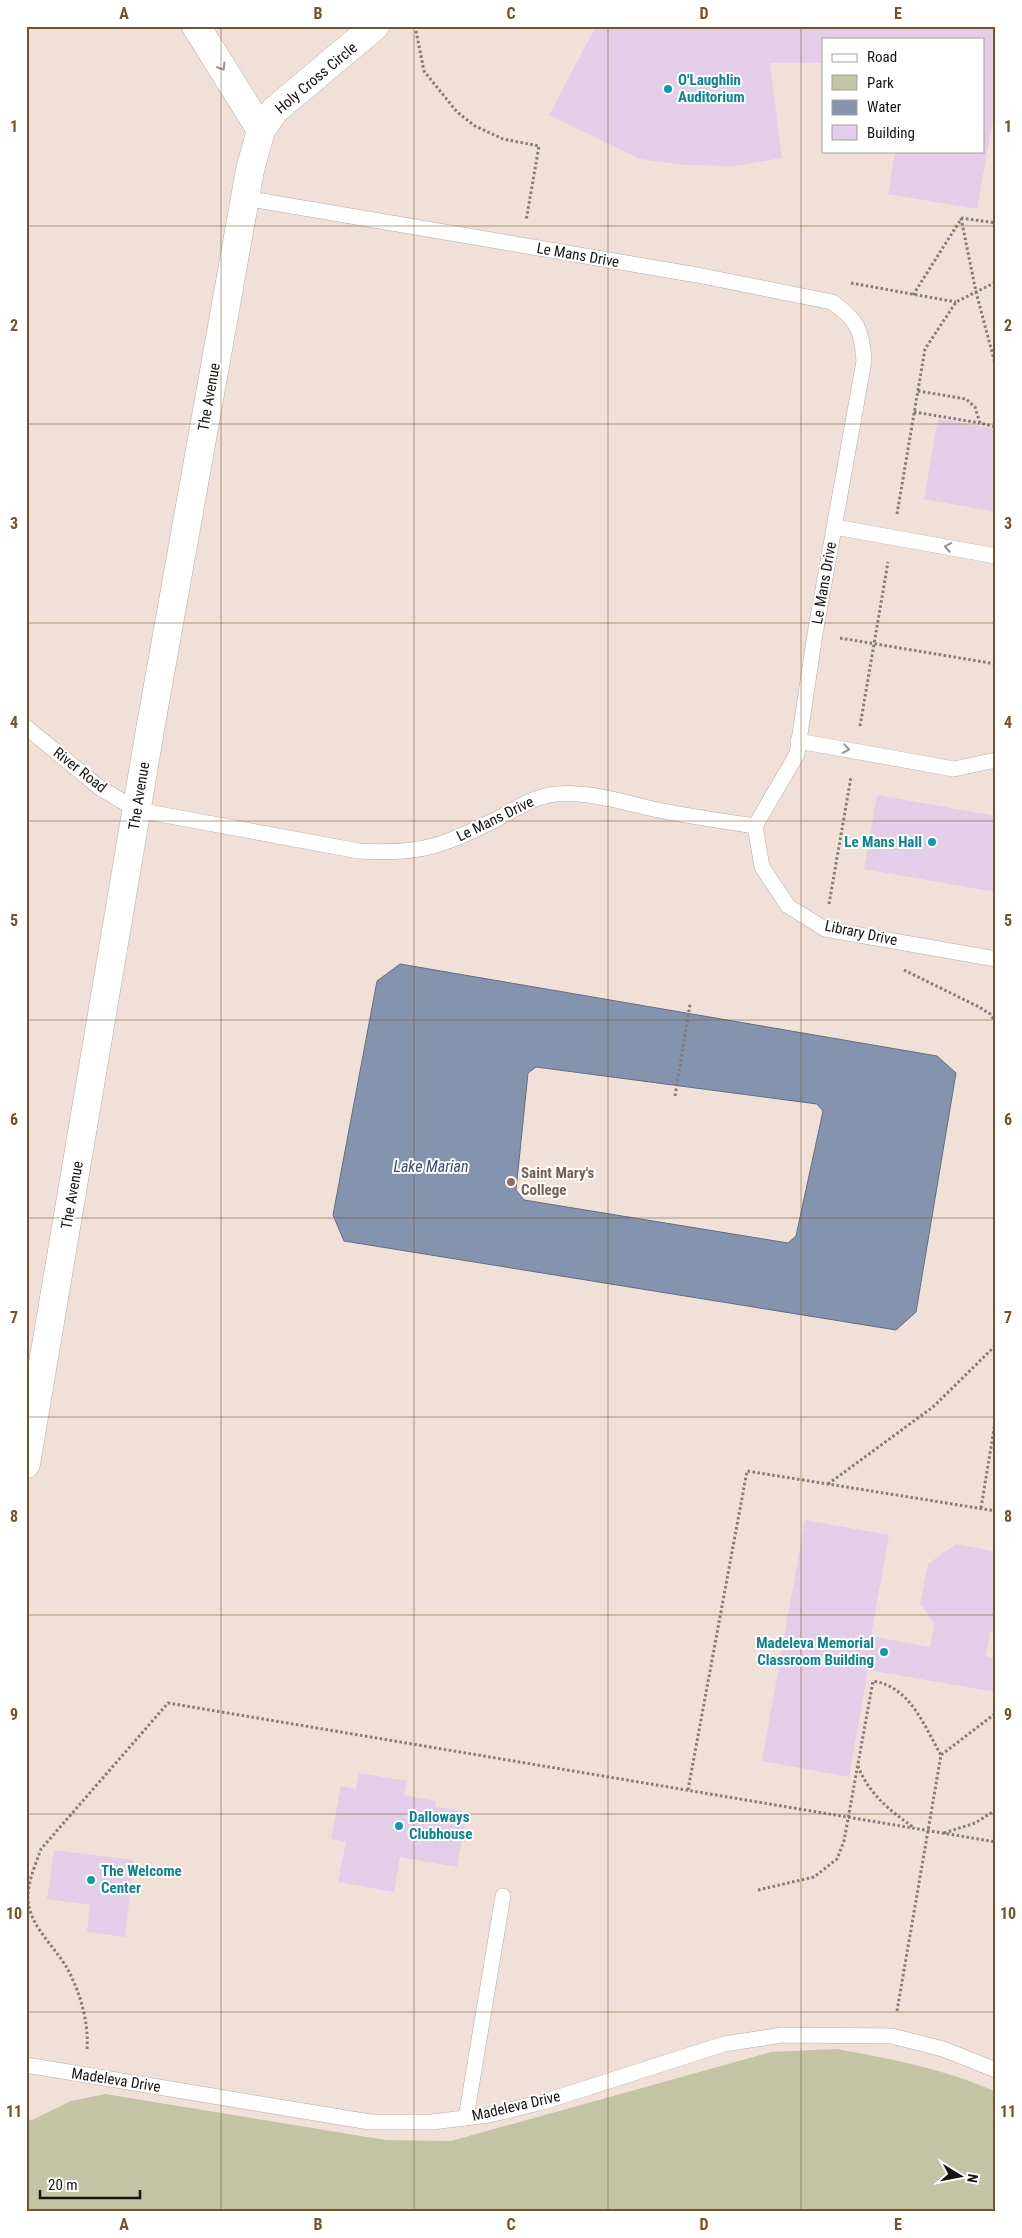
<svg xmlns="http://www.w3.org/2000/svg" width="1022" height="2238" viewBox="0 0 1022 2238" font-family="'Roboto Condensed',sans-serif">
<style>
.built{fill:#f1e0d8;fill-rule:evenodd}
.green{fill:#c2c4a4}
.water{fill:#8494af;stroke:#636d80;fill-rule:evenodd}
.building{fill:#e3cde8}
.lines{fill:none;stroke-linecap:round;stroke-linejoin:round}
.service-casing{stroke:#b6aca8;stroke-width:16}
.minor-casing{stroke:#b6aca8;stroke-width:29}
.path{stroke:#837c7a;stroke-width:3;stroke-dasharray:2.5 2.5;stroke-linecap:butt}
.service{stroke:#fff;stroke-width:15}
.minor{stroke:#fff;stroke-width:28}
.oneway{stroke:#969594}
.grid{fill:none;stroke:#735329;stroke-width:1;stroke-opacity:0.55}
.culture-dot{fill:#0f9aa8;stroke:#fff;stroke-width:2}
.education-dot{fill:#8d6e63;stroke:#fff;stroke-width:2}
.labels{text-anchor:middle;stroke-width:4;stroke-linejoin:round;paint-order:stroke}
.street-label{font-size:15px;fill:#161312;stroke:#fff}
.culture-label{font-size:15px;font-weight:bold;fill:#0d838f;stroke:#fff;text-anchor:start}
.education-label{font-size:15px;font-weight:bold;fill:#785e54;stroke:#fff;text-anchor:start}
.water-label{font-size:16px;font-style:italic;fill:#354c75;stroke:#fff}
.neatline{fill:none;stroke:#735329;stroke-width:2}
.grid-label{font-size:16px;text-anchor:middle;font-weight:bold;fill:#735329}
</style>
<rect width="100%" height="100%" fill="#f8eeea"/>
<path class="built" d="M26 26H996V2212H26ZM823 39H983V151H823Z"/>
<path class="green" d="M837 2049C892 2059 945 2069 996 2092V2212H26V2119L32 2120 71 2101 105 2094 386 2140 451 2141 771 2052Z"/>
<path class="water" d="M400 964 937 1056 956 1073 916 1312 896 1330 344 1241 333 1215 377 981ZM536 1067 817 1104 823 1111 796 1236 788 1243 524 1200 516 1190 528 1073Z"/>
<g class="building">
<polygon points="596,26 996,26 996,103 977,209 888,194 895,151 983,151 983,39 823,39 823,63 770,63 782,158 734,166 685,165 640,159 549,115"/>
<polygon points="938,419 996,429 996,512 924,499"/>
<polygon points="877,795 996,816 996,892 864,869"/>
<polygon points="805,1520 889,1535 871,1636 930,1647 934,1623 920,1604 928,1564 956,1544 992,1551 996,1556 996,1628 990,1632 986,1656 996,1658 996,1692 868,1670 849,1777 762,1761"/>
<polygon points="359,1773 407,1781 404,1795 436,1801 435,1807 467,1812 457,1867 400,1857 394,1892 338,1882 346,1842 331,1839 341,1786 356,1789"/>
<polygon points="54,1850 134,1860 125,1937 87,1932 90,1905 47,1899"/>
</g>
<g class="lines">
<defs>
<g id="service">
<polyline points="835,527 996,556"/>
<path d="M26 727 100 788 137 810 359 851C420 855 443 846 497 819 515 809 535 796 556 794 587 791 623 802 653 809 687 816 721 821 755 826L797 754 815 634 864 361C862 331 858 320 832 302L697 275 245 198"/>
<polyline points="798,741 954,769 996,760"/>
<polyline points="755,826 762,867 788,906 825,929 996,959"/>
<polyline points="26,2065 370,2122 432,2122 489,2115 543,2102 724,2044 782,2035 892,2036 943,2049 996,2070"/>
<polyline points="466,2118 503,1896"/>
</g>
<g id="minor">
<polyline points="196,26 261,130"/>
<polyline points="26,1464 150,730 250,170 261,130 275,110 375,26"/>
</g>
</defs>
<use href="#service" class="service-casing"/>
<use href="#minor" class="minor-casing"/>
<g class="path">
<polyline points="415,26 424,71 457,112 475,126 503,139 539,146 526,221"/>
<polyline points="277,28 277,26"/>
<polyline points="961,218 976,292 996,367"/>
<polyline points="961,218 996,223"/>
<polyline points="851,283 956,302"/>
<polyline points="913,295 961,219"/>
<polyline points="918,391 966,399 975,407 980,423 996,427"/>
<polyline points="914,412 980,423"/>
<polyline points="897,514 925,349 956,302 996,282"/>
<polyline points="840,638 996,664"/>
<polyline points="860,726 888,562"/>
<polyline points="829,904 851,777"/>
<polyline points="904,970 979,1007 990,1014 996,1022"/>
<polyline points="675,1096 690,1004"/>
<polyline points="828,1484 933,1407 996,1345"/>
<polyline points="981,1508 996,1417"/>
<path d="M858 1766C868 1793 890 1811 913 1827"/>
<polyline points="688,1790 747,1471 996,1511"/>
<polyline points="944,1833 975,1823 996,1810"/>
<path d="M758 1890 814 1877 837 1859 844 1841 873 1681C911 1687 924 1726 941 1755"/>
<polyline points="897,2011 941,1755 996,1713"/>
<path d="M87 2049C89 2022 80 1992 67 1968 53 1944 26 1923 28 1894 29 1879 36 1863 41 1849L168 1703 996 1842"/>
</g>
<use href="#service" class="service"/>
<use href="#minor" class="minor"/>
</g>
<defs><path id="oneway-chevron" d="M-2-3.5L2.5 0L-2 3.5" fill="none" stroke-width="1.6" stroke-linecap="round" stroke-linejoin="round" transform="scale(1.25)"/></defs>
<g class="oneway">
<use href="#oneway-chevron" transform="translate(222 67) rotate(58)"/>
<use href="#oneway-chevron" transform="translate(948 547) rotate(-170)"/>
<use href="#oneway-chevron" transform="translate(846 749) rotate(10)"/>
</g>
<path class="grid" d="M221 26V2212M414 26V2212M608 26V2212M801 26V2212M26 226H996M26 424H996M26 623H996M26 821H996M26 1020H996M26 1218H996M26 1417H996M26 1615H996M26 1814H996M26 2012H996"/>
<g class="culture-dot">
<circle cx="668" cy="89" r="5"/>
<circle cx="932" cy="842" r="5"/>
<circle cx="884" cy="1652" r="5"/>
<circle cx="399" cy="1826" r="5"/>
<circle cx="91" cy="1880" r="5"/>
</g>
<circle class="education-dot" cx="511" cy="1182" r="5"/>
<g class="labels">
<g class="street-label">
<text transform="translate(316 78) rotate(-40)" y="5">Holy Cross Circle</text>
<text transform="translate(578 255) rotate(10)" y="5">Le Mans Drive</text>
<text transform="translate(209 397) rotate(-80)" y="5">The Avenue</text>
<text transform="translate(824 583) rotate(-80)" y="5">Le Mans Drive</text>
<text transform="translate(80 770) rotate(38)" y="5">River Road</text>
<text transform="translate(139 796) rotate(-81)" y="5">The Avenue</text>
<text transform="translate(495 819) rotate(-26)" y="5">Le Mans Drive</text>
<text transform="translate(861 933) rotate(12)" y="5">Library Drive</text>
<text transform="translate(72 1195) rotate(-80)" y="5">The Avenue</text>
<text transform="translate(116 2080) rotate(9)" y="5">Madeleva Drive</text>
<text transform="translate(516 2106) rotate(-13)" y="5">Madeleva Drive</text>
</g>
<g class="culture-label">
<text x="678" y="85">O'Laughlin<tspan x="678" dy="17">Auditorium</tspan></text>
<text x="922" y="847" text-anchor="end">Le Mans Hall</text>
<text x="874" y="1648" text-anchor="end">Madeleva Memorial<tspan x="874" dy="17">Classroom Building</tspan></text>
<text x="409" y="1822">Dalloways<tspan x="409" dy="17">Clubhouse</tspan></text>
<text x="101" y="1876">The Welcome<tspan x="101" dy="17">Center</tspan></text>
</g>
<g class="education-label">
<text x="521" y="1178">Saint Mary's<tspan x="521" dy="17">College</tspan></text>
</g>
<g class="water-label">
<text x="431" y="1172">Lake Marian</text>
</g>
</g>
<rect width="1022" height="2238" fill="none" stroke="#ffffff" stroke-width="55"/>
<rect x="822" y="38" width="162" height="115" fill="#ffffff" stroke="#a2a1a0"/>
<rect x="832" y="54" width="25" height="8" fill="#ffffff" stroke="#a2a1a0"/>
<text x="867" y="62" font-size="15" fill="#161312">Road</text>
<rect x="832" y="75" width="25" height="15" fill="#c2c4a4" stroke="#a2a1a0"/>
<text x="867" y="88" font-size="15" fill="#161312">Park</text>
<rect x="832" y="100" width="25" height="15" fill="#8494af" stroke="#a2a1a0"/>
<text x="867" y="112" font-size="15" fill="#161312">Water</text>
<rect x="832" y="125" width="25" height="15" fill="#e3cde8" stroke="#a2a1a0"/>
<text x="867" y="138" font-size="15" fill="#161312">Building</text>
<g transform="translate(960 2176) rotate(100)" stroke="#ffffff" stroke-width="4" paint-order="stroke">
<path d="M0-4L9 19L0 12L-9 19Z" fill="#161312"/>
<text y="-8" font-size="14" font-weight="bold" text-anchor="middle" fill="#161312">N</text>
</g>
<path d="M40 2190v8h100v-8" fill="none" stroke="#161312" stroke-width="2.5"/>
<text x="48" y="2190" font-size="15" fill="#161312" stroke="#ffffff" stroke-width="4" paint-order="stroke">20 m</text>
<rect x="28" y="28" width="966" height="2182" class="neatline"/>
<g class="grid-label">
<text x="124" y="19">A</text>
<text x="318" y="19">B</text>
<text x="511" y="19">C</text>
<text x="704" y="19">D</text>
<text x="898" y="19">E</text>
<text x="14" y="132">1</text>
<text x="1008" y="132">1</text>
<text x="14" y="331">2</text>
<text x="1008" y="331">2</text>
<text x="14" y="529">3</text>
<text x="1008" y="529">3</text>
<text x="14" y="728">4</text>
<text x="1008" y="728">4</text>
<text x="14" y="926">5</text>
<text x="1008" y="926">5</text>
<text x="14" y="1125">6</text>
<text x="1008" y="1125">6</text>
<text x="14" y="1323">7</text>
<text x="1008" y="1323">7</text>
<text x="14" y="1522">8</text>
<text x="1008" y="1522">8</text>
<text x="14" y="1720">9</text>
<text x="1008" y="1720">9</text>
<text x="14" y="1919">10</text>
<text x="1008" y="1919">10</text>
<text x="14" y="2117">11</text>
<text x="1008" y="2117">11</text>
<text x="124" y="2230">A</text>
<text x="318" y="2230">B</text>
<text x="511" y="2230">C</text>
<text x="704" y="2230">D</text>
<text x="898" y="2230">E</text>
</g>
</svg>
